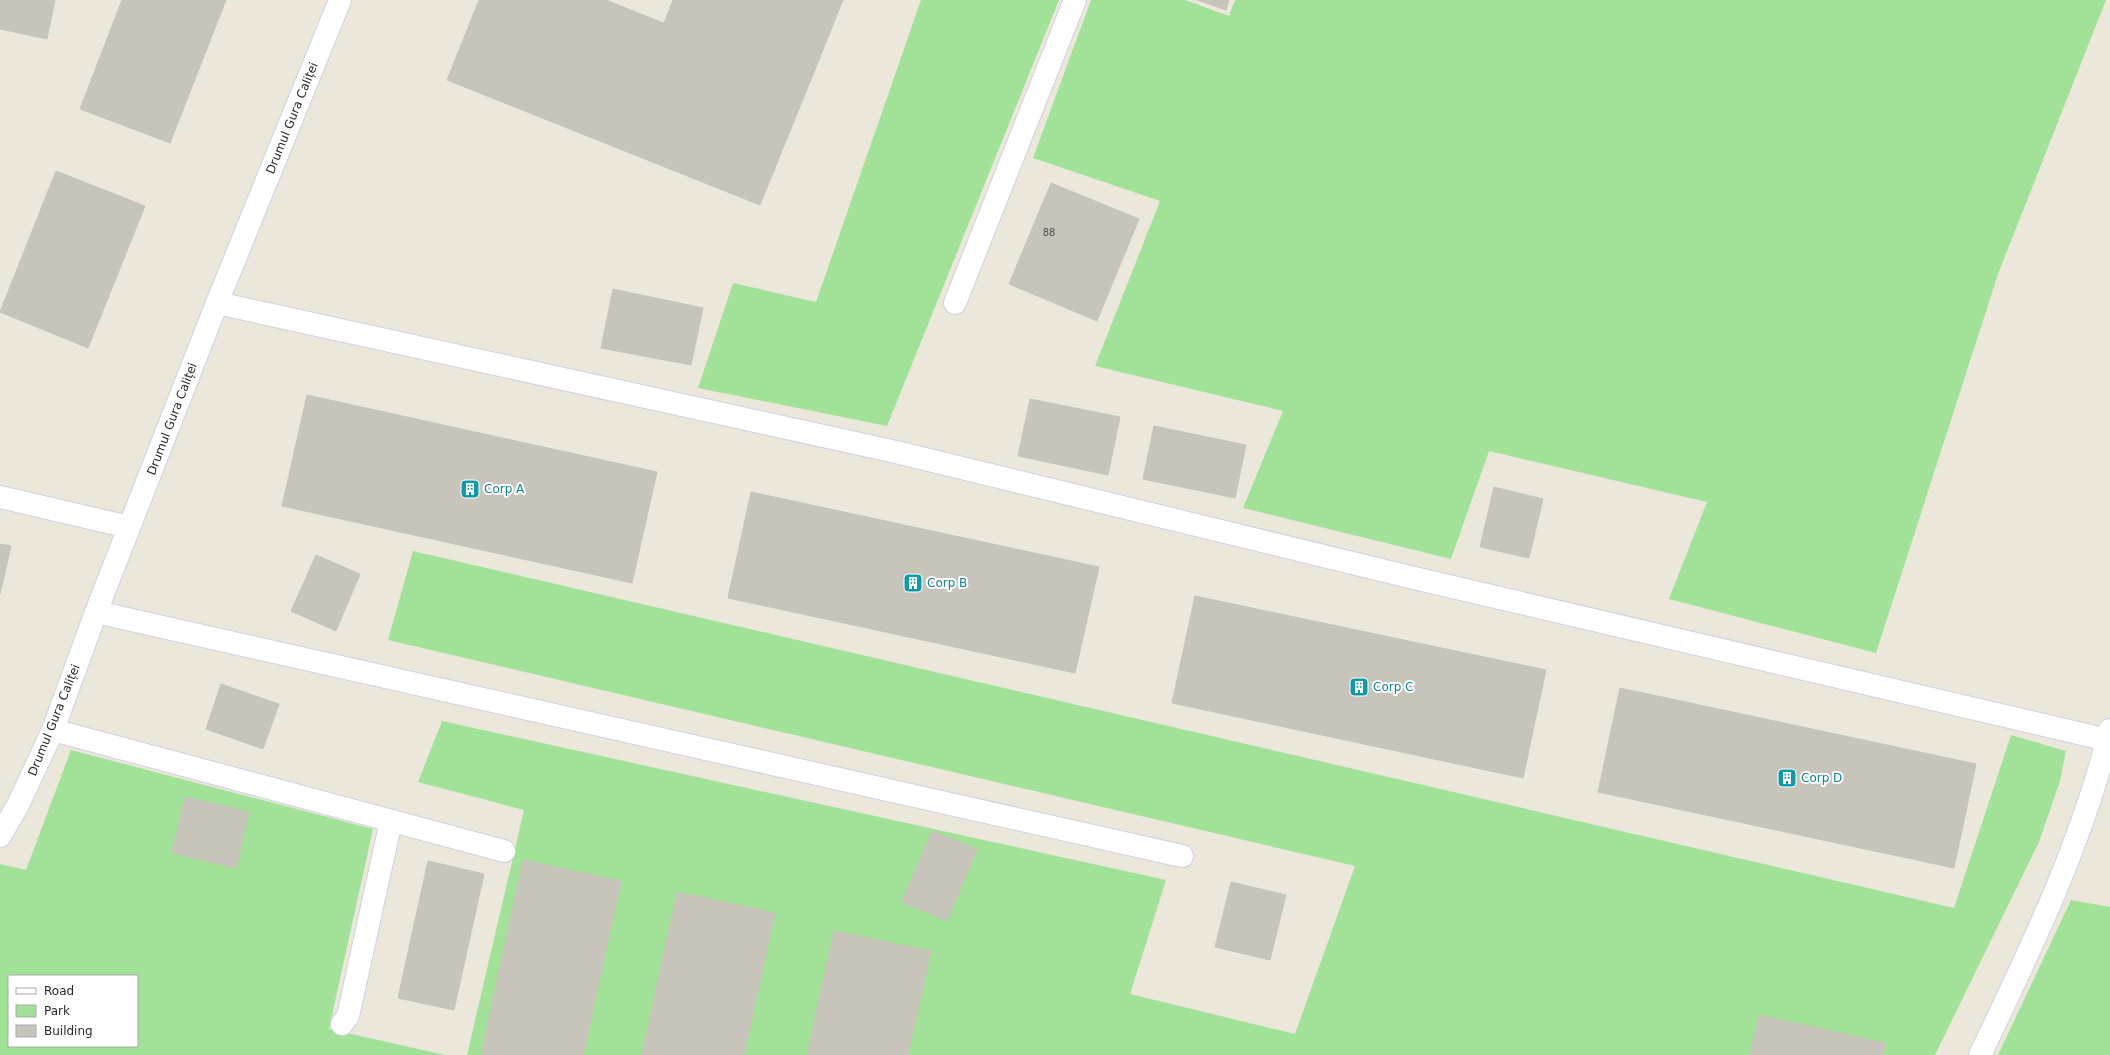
<svg xmlns="http://www.w3.org/2000/svg" width="2110" height="1055" viewBox="0 0 2110 1055" font-family="'DejaVu Sans',sans-serif">
<style>
.green{fill:#a1e298;fill-rule:evenodd}
.building{fill:#c7c4bb;stroke:#c7c4b5}
.lines{fill:none;stroke-linecap:round;stroke-linejoin:round}
.minor-casing{stroke:#d1d0e2;stroke-width:24}
.minor{stroke:#fff;stroke-width:22}
.labels{text-anchor:middle;stroke-width:4;stroke-linejoin:round;paint-order:stroke}
.number-label{font-size:10px;fill:#50504e}
.street-label{font-size:12px;fill:#292929;stroke:#fff}
.culture-label{font-size:12px;fill:#0d838f;stroke:#fff;text-anchor:start}
</style>
<rect width="100%" height="100%" fill="#ebe8db"/>
<g class="green">
<polygon points="921,0 1059,0 887,426 698,388 733,283 816,302"/>
<polygon points="1091,0 1185,0 1229,16 1235,0 2106,0 1998,274 1876,653 1669,599 1707,502 1489,451 1451,559 1243,508 1283,411 1095,366 1160,201 1033,158"/>
<polygon points="413,551 1954,908 2011,735 2066,751 2060,781 2039,842 1935,1055 467,1055 524,810 418,782 442,721 1166,880 1130,994 1295,1034 1355,866 388,640"/>
<path d="M71 750 373 829 329 1029 445 1055H0V864L26 870ZM9 976H137V1046H9Z"/>
<polygon points="2071,900 2110,907 2110,1055 1998,1055"/>
</g>
<g class="building">
<polygon points="0,0 55,0 47,39 0,29"/>
<polygon points="122,0 226,0 170,143 80,109"/>
<polygon points="479,0 606,0 810,82 760,205 447,80"/>
<polygon points="673,0 843,0 810,82 664,23"/>
<polygon points="1197,0 1229,0 1226,10"/>
<polygon points="56,171 145,206 88,348 0,312"/>
<polygon points="1051,183 1139,219 1097,321 1009,284"/>
<polygon points="613,289 703,308 691,365 601,348"/>
<polygon points="307,395 657,472 632,583 282,506"/>
<polygon points="1030,399 1120,417 1108,475 1018,456"/>
<polygon points="1154,426 1246,445 1235,498 1143,479"/>
<polygon points="1494,487 1543,499 1529,558 1480,547"/>
<polygon points="751,492 1099,567 1075,673 728,598"/>
<polygon points="0,544 11,546 0,594"/>
<polygon points="316,555 360,574 336,631 291,611"/>
<polygon points="1195,596 1546,670 1523,778 1172,703"/>
<polygon points="221,684 279,704 263,749 206,729"/>
<polygon points="1620,688 1976,764 1954,868 1598,792"/>
<polygon points="185,797 249,812 236,868 172,853"/>
<polygon points="932,831 977,849 947,921 902,902"/>
<polygon points="523,860 621,881 583,1055 481,1055"/>
<polygon points="428,861 484,874 454,1010 398,998"/>
<polygon points="1231,882 1286,895 1270,960 1215,947"/>
<polygon points="677,892 775,913 744,1055 642,1055"/>
<polygon points="834,931 931,951 908,1055 807,1055"/>
<polygon points="1759,1015 1885,1043 1883,1055 1750,1055"/>
</g>
<g class="lines">
<defs>
<g id="minor">
<polyline points="217,303 896,452 1414,578 2108,740"/>
<polyline points="955,303 1075,0"/>
<polyline points="0,497 129,527"/>
<polyline points="96,612 1182,856"/>
<polyline points="53,730 504,851"/>
<polyline points="0,836 18,805 53,730 96,612 217,303 340,0"/>
<polyline points="342,1024 348,1016 391,821"/>
<path d="M1980 1055C2031 948 2081 846 2110 730"/>
</g>
</defs>
<use href="#minor" class="minor-casing"/>
<use href="#minor" class="minor"/>
</g>
<defs>
<symbol id="building-square" viewBox="-11 -11 22 22"><rect x="-9" y="-9" width="18" height="18" rx="4" fill="#0f9aa8" stroke="#fff"/><path d="M-4-6H4V6H1V3H-1V6H-4ZM-2.5-4.3h1.7v1.8h-1.7ZM.8-4.3h1.7v1.8H.8ZM-2.5-1h1.7V.8h-1.7ZM.8-1h1.7V.8H.8Z" fill="#fff"/></symbol>
</defs>
<g fill-rule="evenodd">
<use href="#building-square" x="459" y="478" width="22" height="22"/>
<use href="#building-square" x="902" y="572" width="22" height="22"/>
<use href="#building-square" x="1348" y="676" width="22" height="22"/>
<use href="#building-square" x="1776" y="767" width="22" height="22"/>
</g>
<g class="labels">
<g class="number-label">
<text x="1049" y="236">88</text>
</g>
<g class="street-label">
<text transform="translate(292 118) rotate(-68)" y="4">Drumul Gura Caliței</text>
<text transform="translate(172 419) rotate(-69)" y="4">Drumul Gura Caliței</text>
<text transform="translate(54 720) rotate(-68)" y="4">Drumul Gura Caliței</text>
</g>
<g class="culture-label">
<text x="484" y="493">Corp A</text>
<text x="927" y="587">Corp B</text>
<text x="1373" y="691">Corp C</text>
<text x="1801" y="782">Corp D</text>
</g>
</g>
<rect x="8" y="975" width="130" height="72" fill="#ffffff" stroke="#a9a9a9"/>
<rect x="16" y="988" width="20" height="6" fill="#ffffff" stroke="#a9a9a9"/>
<text x="44" y="995" font-size="12" fill="#292929">Road</text>
<rect x="16" y="1005" width="20" height="12" fill="#a1e298" stroke="#a9a9a9"/>
<text x="44" y="1015" font-size="12" fill="#292929">Park</text>
<rect x="16" y="1025" width="20" height="12" fill="#c7c4bb" stroke="#a9a9a9"/>
<text x="44" y="1035" font-size="12" fill="#292929">Building</text>
</svg>
